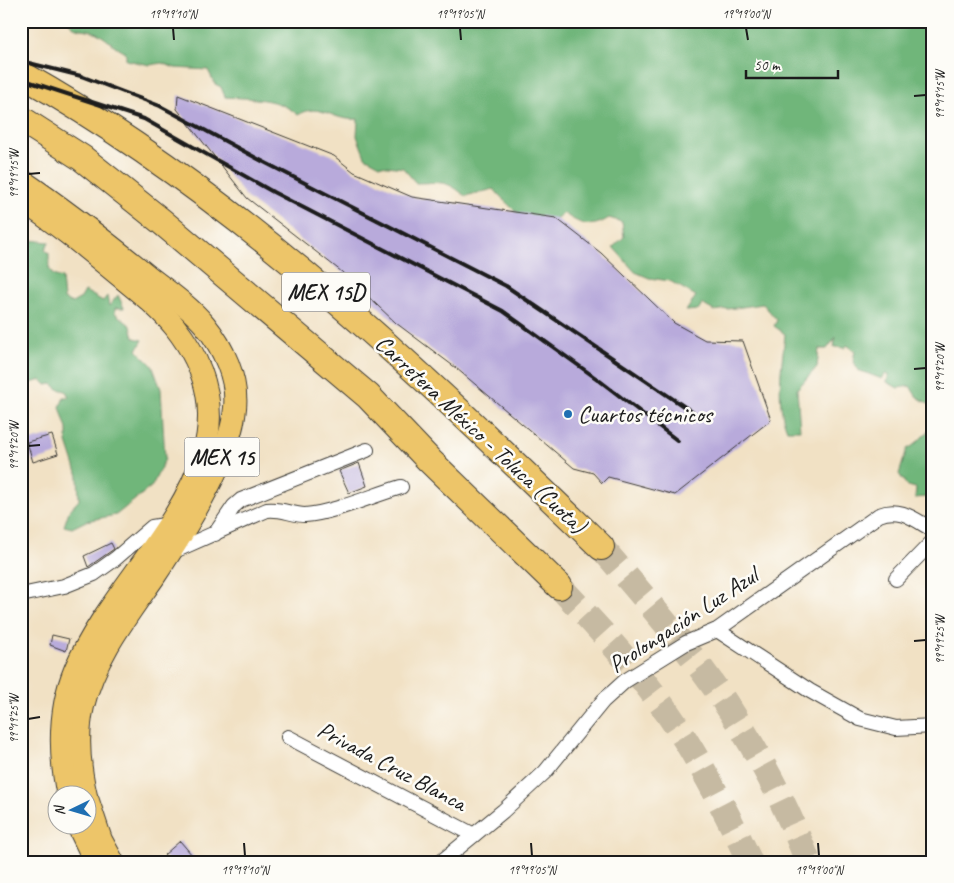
<svg xmlns="http://www.w3.org/2000/svg" width="954" height="883" viewBox="0 0 954 883" font-family="Caveat,sans-serif">
<style>
.forest{fill:#70b67a;stroke:#46694b}
.building{fill:#b8aadb}
.lines{fill:none;stroke-linecap:round;stroke-linejoin:round}
.motorway-tunnel{stroke:#c6baa2;stroke-width:26;stroke-dasharray:26 13;stroke-linecap:butt}
.minor-casing{stroke:#3c3a35;stroke-width:16}
.primary-casing{stroke:#3c3a35;stroke-width:24}
.motorway-casing{stroke:#3c3a35;stroke-width:28}
.minor{stroke:#fff;stroke-width:14}
.primary{stroke:#edc569;stroke-width:22}
.motorway{stroke:#edc569;stroke-width:26}
.rail{stroke:#1c1c1c;stroke-width:4}
.ticks{fill:none;stroke:#1c1c1c;stroke-width:2}
.poi-dot{fill:#1f6fb2;stroke:#fdfcf7;stroke-width:2}
.labels{text-anchor:middle;stroke-width:5;stroke-linejoin:round;paint-order:stroke}
.shield{fill:#fdfcf7;stroke:#605f5e;stroke-width:1}
.shield-label{font-size:22px;font-weight:bold;fill:#1c1c1c}
.poi-label{font-size:24px;fill:#1c1c1c;stroke:#fdfcf7;text-anchor:start}
.street-label{font-size:24px;fill:#1c1c1c;stroke:#fdfcf7}
.neatline{fill:none;stroke:#1c1c1c;stroke-width:2}
.ticks-label{font-size:12px;text-anchor:middle;fill:#1c1c1c}
</style>
<rect width="100%" height="100%" fill="#fdfcf7"/>
<filter id="ink" filterUnits="userSpaceOnUse"><feTurbulence type="fractalNoise" baseFrequency=".02" numOctaves="2"/><feDisplacementMap in="SourceGraphic" scale="10" xChannelSelector="R" yChannelSelector="G"/><feConvolveMatrix kernelMatrix="1 2 1 2 8 2 1 2 1" color-interpolation-filters="sRGB"/></filter>
<filter id="wash" filterUnits="userSpaceOnUse"><feTurbulence type="fractalNoise" baseFrequency=".0096" numOctaves="4" result="noise"/><feDisplacementMap in="SourceGraphic" scale="20" xChannelSelector="R" yChannelSelector="G"/><feGaussianBlur stdDeviation="1.12" result="paint"/><feColorMatrix in="noise" values="0 0 0 0 0 0 0 0 0 0 0 0 0 0 0 0 0 1.4 0 .05"/><feComposite in="paint" operator="in"/></filter>
<g filter="url(#wash)">
<rect width="100%" height="100%" fill="#f1e1c4"/>
<g class="forest">
<path d="M68 21H933V407L916 396 910 386 898 388 887 382 889 375 885 374 882 379 858 370 853 361 855 351 847 345 845 348 834 347 836 337 827 349H819L817 367 797 389 800 430H787C775 401 782 365 785 334L774 326 777 320 763 304 714 311 702 304 698 310 686 311 696 296 670 281 649 278 635 272 613 247 624 237 622 222 609 218C590 230 580 224 563 213 559 216 554 221 550 222 530 230 505 202 494 189L465 196C446 179 440 183 416 183L403 168 380 165 365 157 357 136 358 119C332 122 321 101 298 115 278 97 251 99 225 97L221 87 215 84 208 70 175 68 162 63 150 65 126 60V53C114 47 104 35 92 31 83 28 74 31 68 21Z"/>
<polygon points="30,240 49,242 45,250 49,253 49,268 53,275 62,278 64,299 72,303 81,298 85,291 103,301 107,296 109,306 118,295 124,308 115,308 115,313 131,326 134,338 143,340 137,350 152,365 161,389 165,459 152,486 116,515 86,521 72,528 64,526 69,511 79,500 78,476 67,442 67,429 60,407 64,397 69,397 66,391 58,389 52,384 46,385 41,380 21,386 21,242"/>
<path d="M933 425V474L928 480 933 490 927 497 915 498 916 488 907 486 899 474 907 449C914 447 928 431 933 425Z"/>
</g>
<g id="blocks">
<g class="building">
<polygon points="178,95 334,156 354,172 412,197 556,218 601,253 674,323 705,340 743,341 771,420 675,495 608,477 602,483 593,473 574,468 456,368 396,323 342,272 247,198 177,109"/>
<polygon points="52,435 58,454 33,462 27,442"/>
<polygon points="359,463 367,486 349,493 339,471"/>
<polygon points="111,543 114,549 88,567 84,556"/>
<polygon points="52,635 69,639 66,651 50,645"/>
<polygon points="180,841 198,862 170,862 164,855"/>
</g>
</g>
</g>
<g filter="url(#ink)">
<use href="#blocks" fill-opacity="0" stroke="#3c3a35" stroke-width="1"/>
<g class="lines">
<g class="motorway-tunnel">
<path d="M601 547C630 581 659 614 686 649 737 713 779 786 808 862"/>
<path d="M559 586C604 634 651 684 686 741 710 780 730 820 750 862"/>
</g>
<defs>
<g id="minor">
<polyline points="215,534 234,506 241,500 367,450"/>
<path d="M170 553 267 510C281 508 292 515 305 515 333 513 374 495 401 487"/>
<polyline points="896,579 933,541"/>
<polyline points="21,595 64,586 94,574 115,559 152,527 171,524"/>
<polyline points="717,630 810,691 860,719 896,728 933,726"/>
<polyline points="288,737 474,835"/>
<path d="M441 862 503 811 545 772 603 701 625 681 686 643 717 630 879 515C900 506 915 520 933 530"/>
</g>
<g id="primary">
<path d="M21 180C65 210 106 242 148 276 167 291 189 306 205 325 223 347 238 379 235 408 233 431 224 453 215 473 198 509 176 544 154 577 126 617 94 658 83 706 76 736 79 766 86 796"/>
<path d="M21 200C58 224 92 253 126 281 143 295 161 309 175 327 277 457 122 558 75 670 58 711 59 753 68 796"/>
<polyline points="88,801 101,840 113,862"/>
<polyline points="78,826 95,861"/>
</g>
<g id="motorway">
<path d="M21 74C240 197 422 374 601 547"/>
<polyline points="21,119 82,158 161,221 368,396 430,461 559,586"/>
</g>
</defs>
<use href="#minor" class="minor-casing"/>
<use href="#primary" class="primary-casing"/>
<use href="#motorway" class="motorway-casing"/>
<use href="#minor" class="minor"/>
<use href="#primary" class="primary"/>
<use href="#motorway" class="motorway"/>
<g class="rail">
<polyline points="21,61 81,76 160,106 260,160 506,286 698,416"/>
<polyline points="21,79 144,119 273,192 503,311 600,381 678,441"/>
</g>
</g>
</g>
<path class="ticks" d="M173 28 174 40M460 28 461 40M746 28 748 40M914 96 926 95M28 174 40 173M914 369 926 368M28 446 40 445M914 641 926 640M28 719 40 717M244 843 245 856M531 843 532 856M818 843 819 856"/>
<circle class="poi-dot" cx="568" cy="414" r="5"/>
<g class="labels">
<g class="shield">
<rect x="282" y="272.5" width="88" height="39" rx="4"/>
<rect x="184.5" y="437.5" width="75" height="39" rx="4"/>
</g>
<g class="shield-label">
<text x="326" y="300">MEX 15D</text>
<text x="222" y="465">MEX 15</text>
</g>
<g class="poi-label">
<text x="578" y="422">Cuartos técnicos</text>
</g>
<g class="street-label">
<text transform="translate(481 434) rotate(43)" y="8">Carretera México - Toluca (Cuota)</text>
<text transform="translate(683 620) rotate(-33)" y="8">Prolongación Luz Azul</text>
<text transform="translate(392 766) rotate(28)" y="8">Privada Cruz Blanca</text>
</g>
</g>
<rect width="954" height="883" fill="none" stroke="#fdfcf7" stroke-width="55"/>
<g transform="translate(72 810) rotate(265)"><circle r="24" fill="#fdfcf7" stroke="#a3a29f"/>
<path d="M0-4L9 19L0 12L-9 19Z" fill="#1f6fb2"/>
<text y="-8" font-size="14" font-weight="bold" text-anchor="middle" fill="#1c1c1c">N</text>
</g>
<path d="M746 70v8h92v-8" fill="none" stroke="#1c1c1c" stroke-width="2.5"/>
<text x="754" y="70" font-size="15" fill="#1c1c1c" stroke="#fdfcf7" stroke-width="4" paint-order="stroke">50 m</text>
<rect x="28" y="28" width="898" height="828" class="neatline"/>
<g class="ticks-label">
<text x="173" y="18">19°19'10"N</text>
<text x="460" y="18">19°19'05"N</text>
<text x="746" y="18">19°19'00"N</text>
<text transform="translate(940 95) rotate(-90)" y="4">99°19'15"W</text>
<text transform="translate(14 174) rotate(-90)" y="4">99°19'15"W</text>
<text transform="translate(940 368) rotate(-90)" y="4">99°19'20"W</text>
<text transform="translate(14 446) rotate(-90)" y="4">99°19'20"W</text>
<text transform="translate(940 640) rotate(-90)" y="4">99°19'25"W</text>
<text transform="translate(14 719) rotate(-90)" y="4">99°19'25"W</text>
<text x="245" y="874">19°19'10"N</text>
<text x="532" y="874">19°19'05"N</text>
<text x="819" y="874">19°19'00"N</text>
</g>
</svg>
